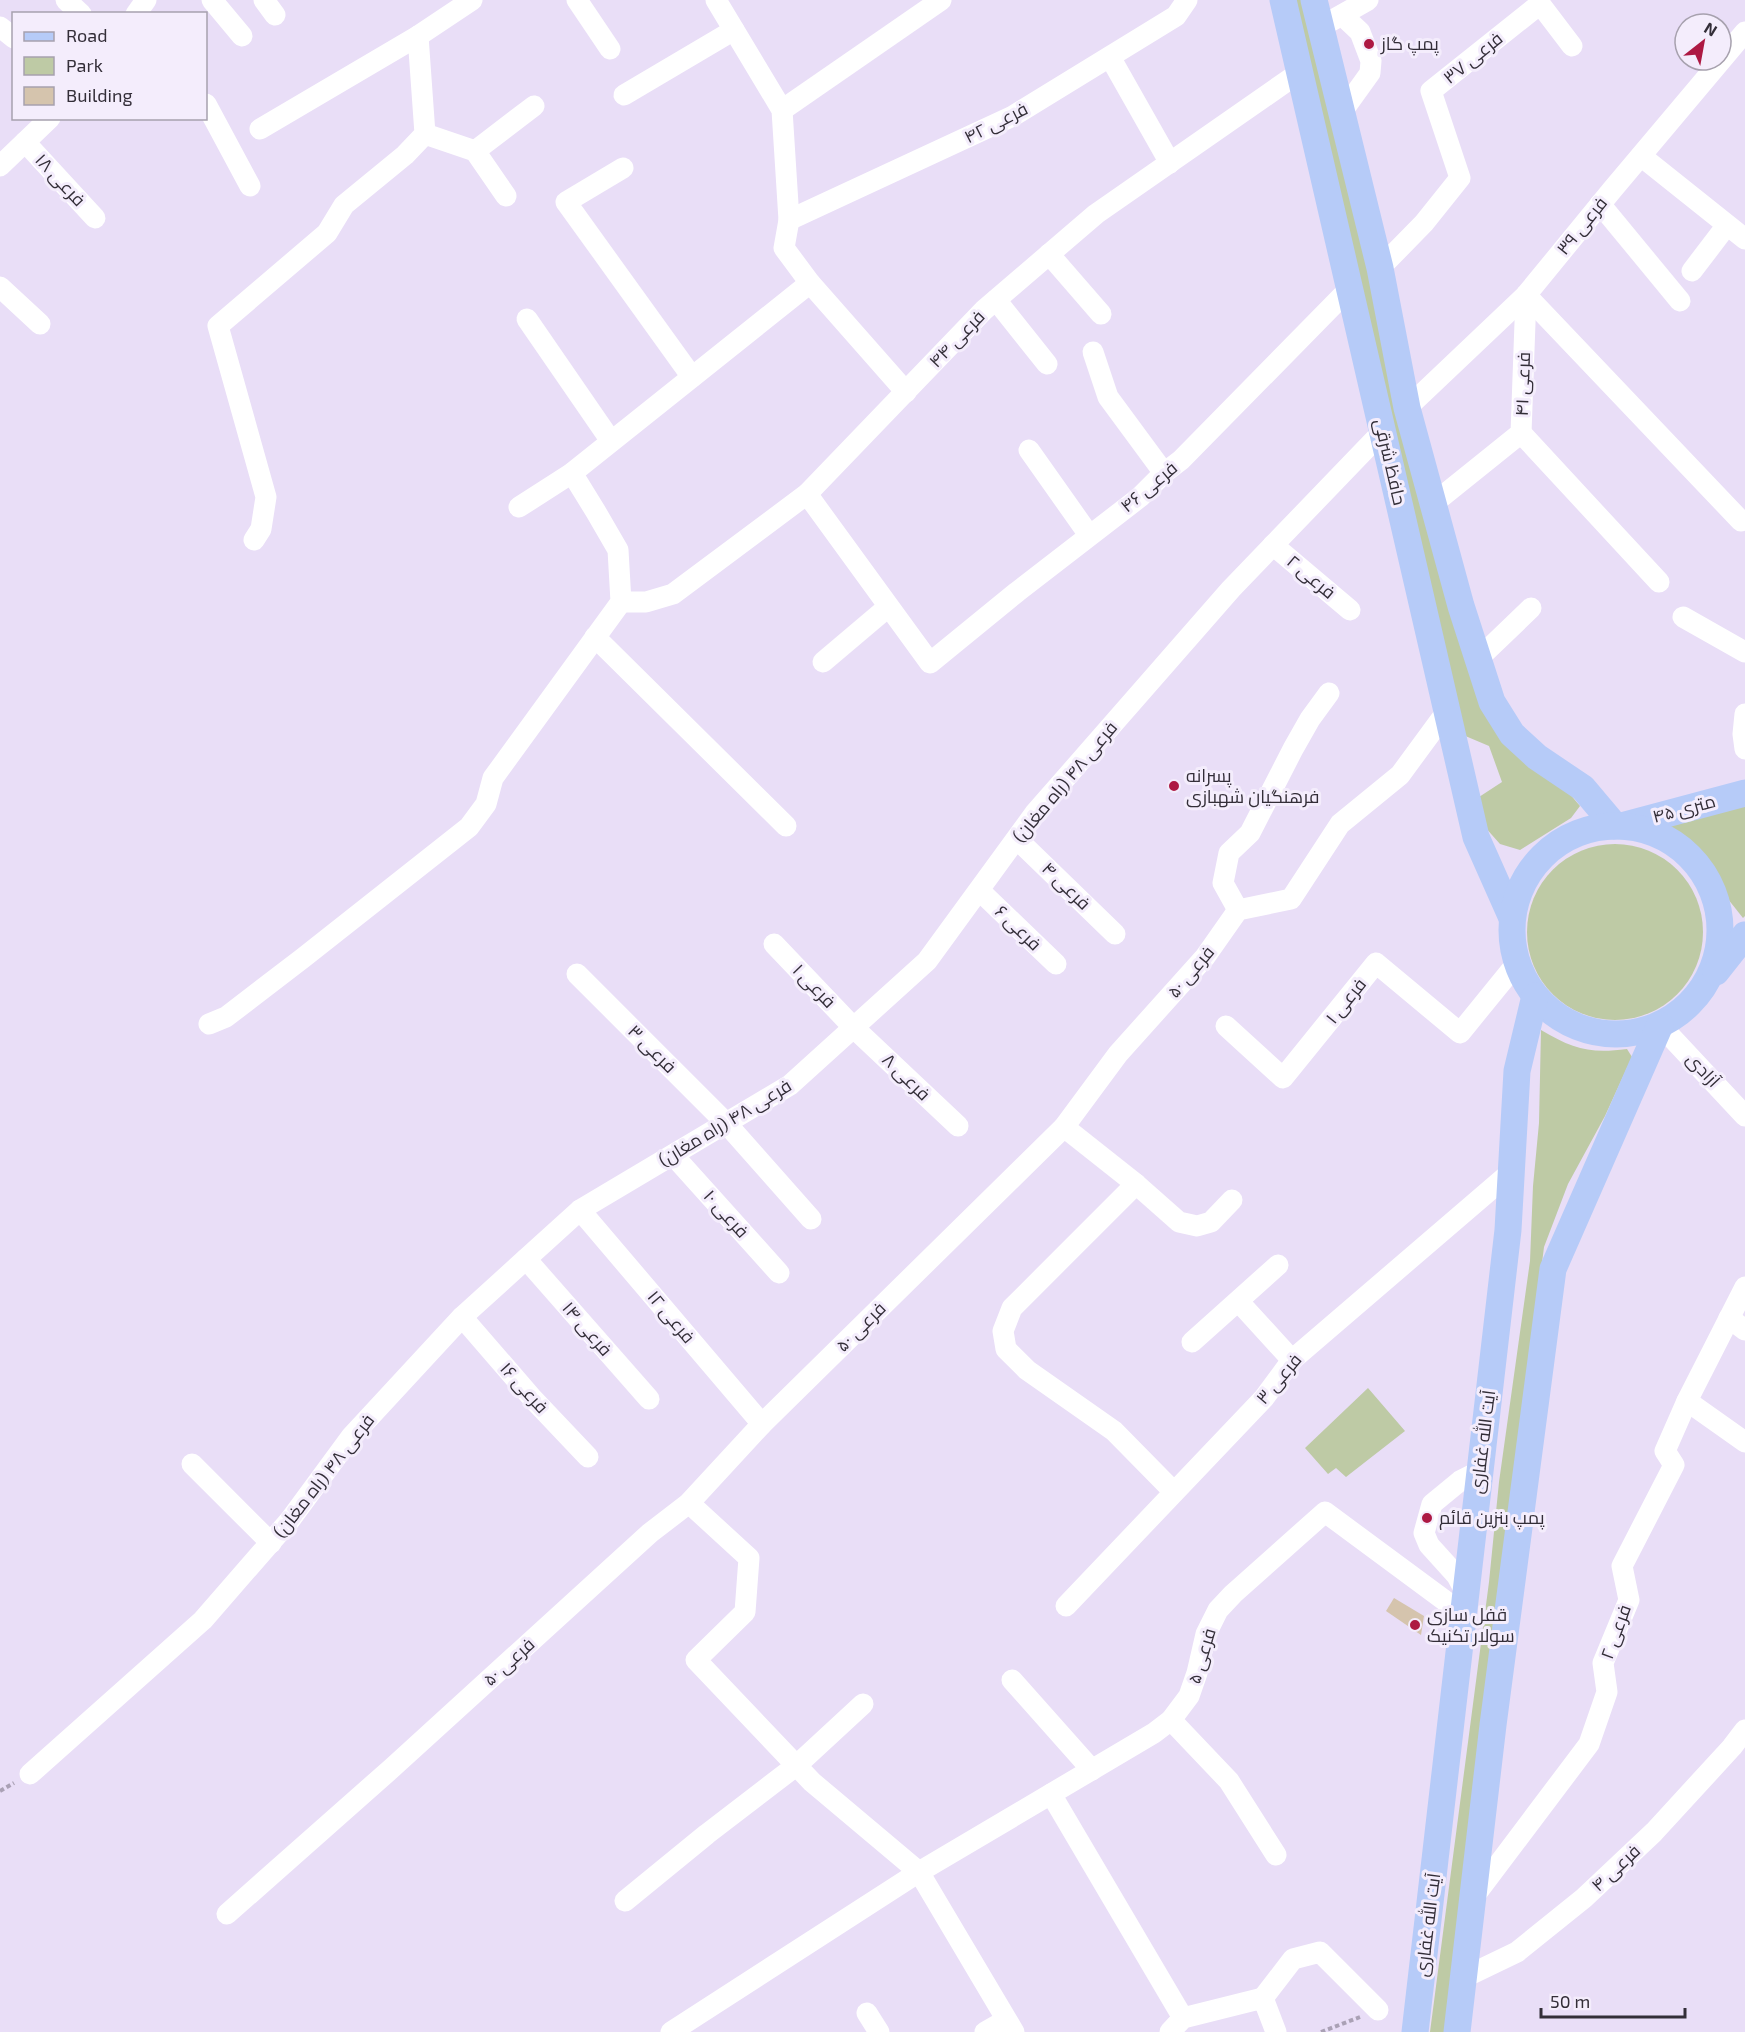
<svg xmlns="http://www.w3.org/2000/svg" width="1745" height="2032" viewBox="0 0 1745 2032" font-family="'Exo 2',Cairo,sans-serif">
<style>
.green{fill:#becaa5}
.building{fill:#d5c4ad}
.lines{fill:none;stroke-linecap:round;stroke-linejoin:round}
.path{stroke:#aaa1b5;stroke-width:4;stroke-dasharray:4.5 3;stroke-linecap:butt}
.minor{stroke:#fff;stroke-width:21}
.major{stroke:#b6cbf8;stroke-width:27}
.poi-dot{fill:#ad1943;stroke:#f4edfc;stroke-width:2}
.labels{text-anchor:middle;stroke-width:6;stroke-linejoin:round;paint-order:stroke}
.poi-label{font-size:18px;fill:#332e38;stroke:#f4edfc;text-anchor:start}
.street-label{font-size:18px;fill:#332e38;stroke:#f4edfc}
</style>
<rect width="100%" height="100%" fill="#e9def7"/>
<g class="green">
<polygon points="1293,0 1307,0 1480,703 1569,793 1580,806 1571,818 1520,850 1500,844 1484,826 1479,797 1502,782 1489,746 1463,735"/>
<polygon points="1745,804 1745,916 1743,918 1667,822"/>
<circle cx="1615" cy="932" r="88"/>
<path d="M1541 1030C1573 1049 1590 1054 1627 1049L1632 1057 1605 1116 1568 1184 1544 1247 1446 2032H1430L1489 1582 1499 1482 1530 1261 1533 1186 1539 1123Z"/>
<polygon points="1368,1388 1405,1431 1346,1477 1336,1468 1328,1474 1305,1448"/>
</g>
<polygon class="building" points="1394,1598 1424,1616 1421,1635 1386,1611"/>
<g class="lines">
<g class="path">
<polyline points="0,1791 14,1783"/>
<polyline points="1321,2032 1360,2017"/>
</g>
<g class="minor">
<polyline points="66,0 81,14"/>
<polyline points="212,0 242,36"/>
<polyline points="264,0 275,15"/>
<polyline points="577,0 610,49"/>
<polyline points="716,0 782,110 789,220 784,248 810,283 906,392"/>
<polyline points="136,14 146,0"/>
<polyline points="1331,21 1368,0"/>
<polyline points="0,27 14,38"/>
<polyline points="1110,57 1170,163"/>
<polyline points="624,95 734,30"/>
<polyline points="206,104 250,186"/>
<polyline points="782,110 941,0"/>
<polyline points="1342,112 1370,73 1371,61 1360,32 1342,15"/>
<polyline points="260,129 418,36 472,0"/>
<polyline points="425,134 475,151 506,196"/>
<polyline points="25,142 95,218"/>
<polyline points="475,151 534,106"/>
<polyline points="1641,156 1745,239"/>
<polyline points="0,166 50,118"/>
<polyline points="623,168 566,202 692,377"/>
<polyline points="1600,204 1680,301"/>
<polyline points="789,220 1013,116 1176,16 1187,0"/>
<polyline points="1049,254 1101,314"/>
<polyline points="1380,268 1424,223 1460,178 1431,91 1540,4 1572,46"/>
<polyline points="1692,271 1727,225"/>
<polyline points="0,287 40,324"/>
<polyline points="1526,295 1741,521"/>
<polyline points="996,300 1047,364"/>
<polyline points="527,319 611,441"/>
<polyline points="1093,352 1108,397 1164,473"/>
<polyline points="1407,408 1526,295 1612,190 1745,32"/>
<polyline points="1521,433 1659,582"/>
<polyline points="1029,450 1089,535"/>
<polyline points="807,494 930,663 1017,592 1140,497 1164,473 1181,460 1350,288"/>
<polyline points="1434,503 1521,433 1526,295"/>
<polyline points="519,507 572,473 810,283"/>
<polyline points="254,540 261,529 266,497 218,326 327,233 344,205 405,155 425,134 418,36"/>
<polyline points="1273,545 1350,610"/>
<polyline points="621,602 646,602 673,594 807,494 984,310 1096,214 1300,72"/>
<polyline points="1683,617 1745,652"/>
<polyline points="595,637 786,826"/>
<polyline points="1478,659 1531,608"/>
<polyline points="823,662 888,607"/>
<polyline points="1745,714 1743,734 1745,749"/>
<polyline points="1017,839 1115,934"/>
<polyline points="980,891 1056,964"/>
<polyline points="1238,910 1223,883 1229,853 1250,833 1293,749 1310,719 1329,693"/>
<polyline points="774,944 854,1028 958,1126"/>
<polyline points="577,974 726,1123 811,1219"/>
<polyline points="209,1024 226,1017 303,958 469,827 486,804 493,778 621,602 618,550 596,512 572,473"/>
<polyline points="1660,1025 1745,1116"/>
<polyline points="1226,1026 1283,1078 1376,963 1460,1033 1517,963"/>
<polyline points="1064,1127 1136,1184 1179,1222 1197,1226 1211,1222 1232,1200"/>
<polyline points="673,1155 779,1273"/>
<polyline points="1136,1184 1012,1308 1003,1331 1006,1349 1027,1370 1114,1431 1174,1492"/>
<polyline points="580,1210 762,1424"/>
<polyline points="526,1259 649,1399"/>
<polyline points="1239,1302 1292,1360"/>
<polyline points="462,1317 533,1399 588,1457"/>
<polyline points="1729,1318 1745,1330"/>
<polyline points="1192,1342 1278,1265"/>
<polyline points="1687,1401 1745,1442"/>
<polyline points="192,1464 271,1543"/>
<polyline points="689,1503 749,1558 745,1612 696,1660 812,1782 919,1872 1014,2032"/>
<polyline points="1466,1593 1457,1576 1429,1545 1424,1533 1432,1504 1460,1481 1480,1471"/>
<polyline points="1066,1606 1264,1398 1292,1360 1511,1172"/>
<polyline points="1012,1680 1092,1770"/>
<polyline points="1171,1720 1229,1781 1276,1855"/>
<polyline points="30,1774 203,1620 290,1520 351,1437 462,1317 580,1210 790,1085 927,961 1035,813 1231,589 1383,431"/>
<polyline points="1051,1794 1183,2018"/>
<polyline points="1473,1898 1589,1744 1607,1692 1603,1663 1629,1600 1622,1566 1674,1465 1665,1451 1687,1401 1745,1287"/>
<polyline points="625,1901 707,1834 797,1765 863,1704"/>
<polyline points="227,1914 392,1768 650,1533 689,1503 762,1424 1064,1127 1118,1054 1205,957 1238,910 1291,899 1340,824 1400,775 1447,711"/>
<polyline points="1463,1978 1517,1952 1584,1898 1654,1832 1732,1747 1745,1730"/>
<polyline points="1263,1998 1293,1959 1320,1952 1378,2010"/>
<polyline points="867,2013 879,2032"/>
<polyline points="671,2032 919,1872 1154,1733 1171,1720 1189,1696 1197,1673 1206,1634 1218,1610 1233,1594 1325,1512 1463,1614"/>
<polyline points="985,2032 1006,2020"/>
<polyline points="1170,2032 1183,2018 1263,1998 1276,2032"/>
</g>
<g class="major">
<polyline points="1283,0 1476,837 1512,918"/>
<polyline points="1314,0 1380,268 1407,408 1461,606 1492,702 1512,734 1537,757 1583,788 1615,826"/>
<polyline points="1625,825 1745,793"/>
<circle cx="1616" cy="930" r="104"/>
<polyline points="1716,972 1745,935"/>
<polyline points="1415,2032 1508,1230 1517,1071 1535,996"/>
<polyline points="1457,2032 1493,1725 1553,1269 1660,1025"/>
</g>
</g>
<g class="poi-dot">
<circle cx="1369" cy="44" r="6"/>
<circle cx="1174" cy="786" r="6"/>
<circle cx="1427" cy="1518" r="6"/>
<circle cx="1415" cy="1625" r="6"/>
</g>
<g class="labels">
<g class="poi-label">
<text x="1381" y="50">پمپ گاز</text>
<text x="1186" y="782">پسرانه<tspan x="1186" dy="21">فرهنگیان شهبازی</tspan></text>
<text x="1439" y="1524">پمپ بنزین قائم</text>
<text x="1427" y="1621">قفل سازی<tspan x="1427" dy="21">سولار تکنیک</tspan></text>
</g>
<g class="street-label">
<text transform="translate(1473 58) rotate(-39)" y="6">فرعی ۳۷</text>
<text transform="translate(996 123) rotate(-27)" y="6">فرعی ۴۲</text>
<text transform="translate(60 180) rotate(47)" y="6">فرعی ۱۸</text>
<text transform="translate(1582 226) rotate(-51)" y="6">فرعی ۳۹</text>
<text transform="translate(957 339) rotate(-46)" y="6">فرعی ۴۴</text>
<text transform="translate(1523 384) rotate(-88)" y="6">فرعی ۴۱</text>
<text transform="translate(1390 462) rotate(77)" y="6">حافظ شرقی</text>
<text transform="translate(1149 487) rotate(-40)" y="6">فرعی ۴۶</text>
<text transform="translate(1311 577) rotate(40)" y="6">فرعی ۲</text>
<text transform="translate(1065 782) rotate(-50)" y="6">فرعی ۴۸ (راه مغان)</text>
<text transform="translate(1684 809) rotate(-15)" y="6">۴۵ متری</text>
<text transform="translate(1066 886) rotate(44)" y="6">فرعی ۴</text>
<text transform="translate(1018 928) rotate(44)" y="6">فرعی ۶</text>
<text transform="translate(1191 972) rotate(-50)" y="6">فرعی ۵۰</text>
<text transform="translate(814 986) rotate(46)" y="6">فرعی ۱</text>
<text transform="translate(1346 1001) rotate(-51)" y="6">فرعی ۱</text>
<text transform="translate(652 1049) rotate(45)" y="6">فرعی ۳</text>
<text transform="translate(1703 1070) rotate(47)" y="6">آزادی</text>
<text transform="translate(906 1077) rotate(44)" y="6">فرعی ۸</text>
<text transform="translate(725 1123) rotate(-31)" y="6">فرعی ۴۸ (راه مغان)</text>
<text transform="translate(726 1214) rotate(48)" y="6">فرعی ۱۰</text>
<text transform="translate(671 1317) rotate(50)" y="6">فرعی ۱۲</text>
<text transform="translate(861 1327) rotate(-45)" y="6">فرعی ۵۰</text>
<text transform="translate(587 1329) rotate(49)" y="6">فرعی ۱۴</text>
<text transform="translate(1279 1379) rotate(-50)" y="6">فرعی ۳</text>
<text transform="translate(524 1388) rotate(48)" y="6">فرعی ۱۶</text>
<text transform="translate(1483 1442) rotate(-83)" y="6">آیت الله غفاری</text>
<text transform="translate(324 1476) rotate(-52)" y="6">فرعی ۴۸ (راه مغان)</text>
<text transform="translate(1616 1632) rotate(-70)" y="6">فرعی ۲</text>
<text transform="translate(1202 1656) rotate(-73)" y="6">فرعی ۵</text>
<text transform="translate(509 1662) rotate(-42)" y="6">فرعی ۵۰</text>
<text transform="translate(1616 1868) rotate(-43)" y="6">فرعی ۴</text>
<text transform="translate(1428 1925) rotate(-83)" y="6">آیت الله غفاری</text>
</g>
</g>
<rect x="12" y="12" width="195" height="108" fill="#f4edfc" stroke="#a7a1ae" stroke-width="1.5"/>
<rect x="24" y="32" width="30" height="9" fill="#b6cbf8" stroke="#a7a1ae" stroke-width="1.5"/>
<text x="66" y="42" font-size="18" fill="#332e38">Road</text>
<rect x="24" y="57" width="30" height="18" fill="#becaa5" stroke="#a7a1ae" stroke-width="1.5"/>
<text x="66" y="72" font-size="18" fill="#332e38">Park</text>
<rect x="24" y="87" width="30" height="18" fill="#d5c4ad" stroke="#a7a1ae" stroke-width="1.5"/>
<text x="66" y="102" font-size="18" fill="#332e38">Building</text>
<g transform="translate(1703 42) rotate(31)"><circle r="28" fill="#f4edfc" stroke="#a7a1ae" stroke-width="1.5"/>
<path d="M0-4.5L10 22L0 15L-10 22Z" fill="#ad1943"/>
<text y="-9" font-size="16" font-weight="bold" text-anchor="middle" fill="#332e38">N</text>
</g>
<path d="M1541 2008v9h144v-9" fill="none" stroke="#332e38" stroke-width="3"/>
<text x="1550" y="2008" font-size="18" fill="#332e38" stroke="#f4edfc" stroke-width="4.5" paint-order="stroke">50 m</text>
</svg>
